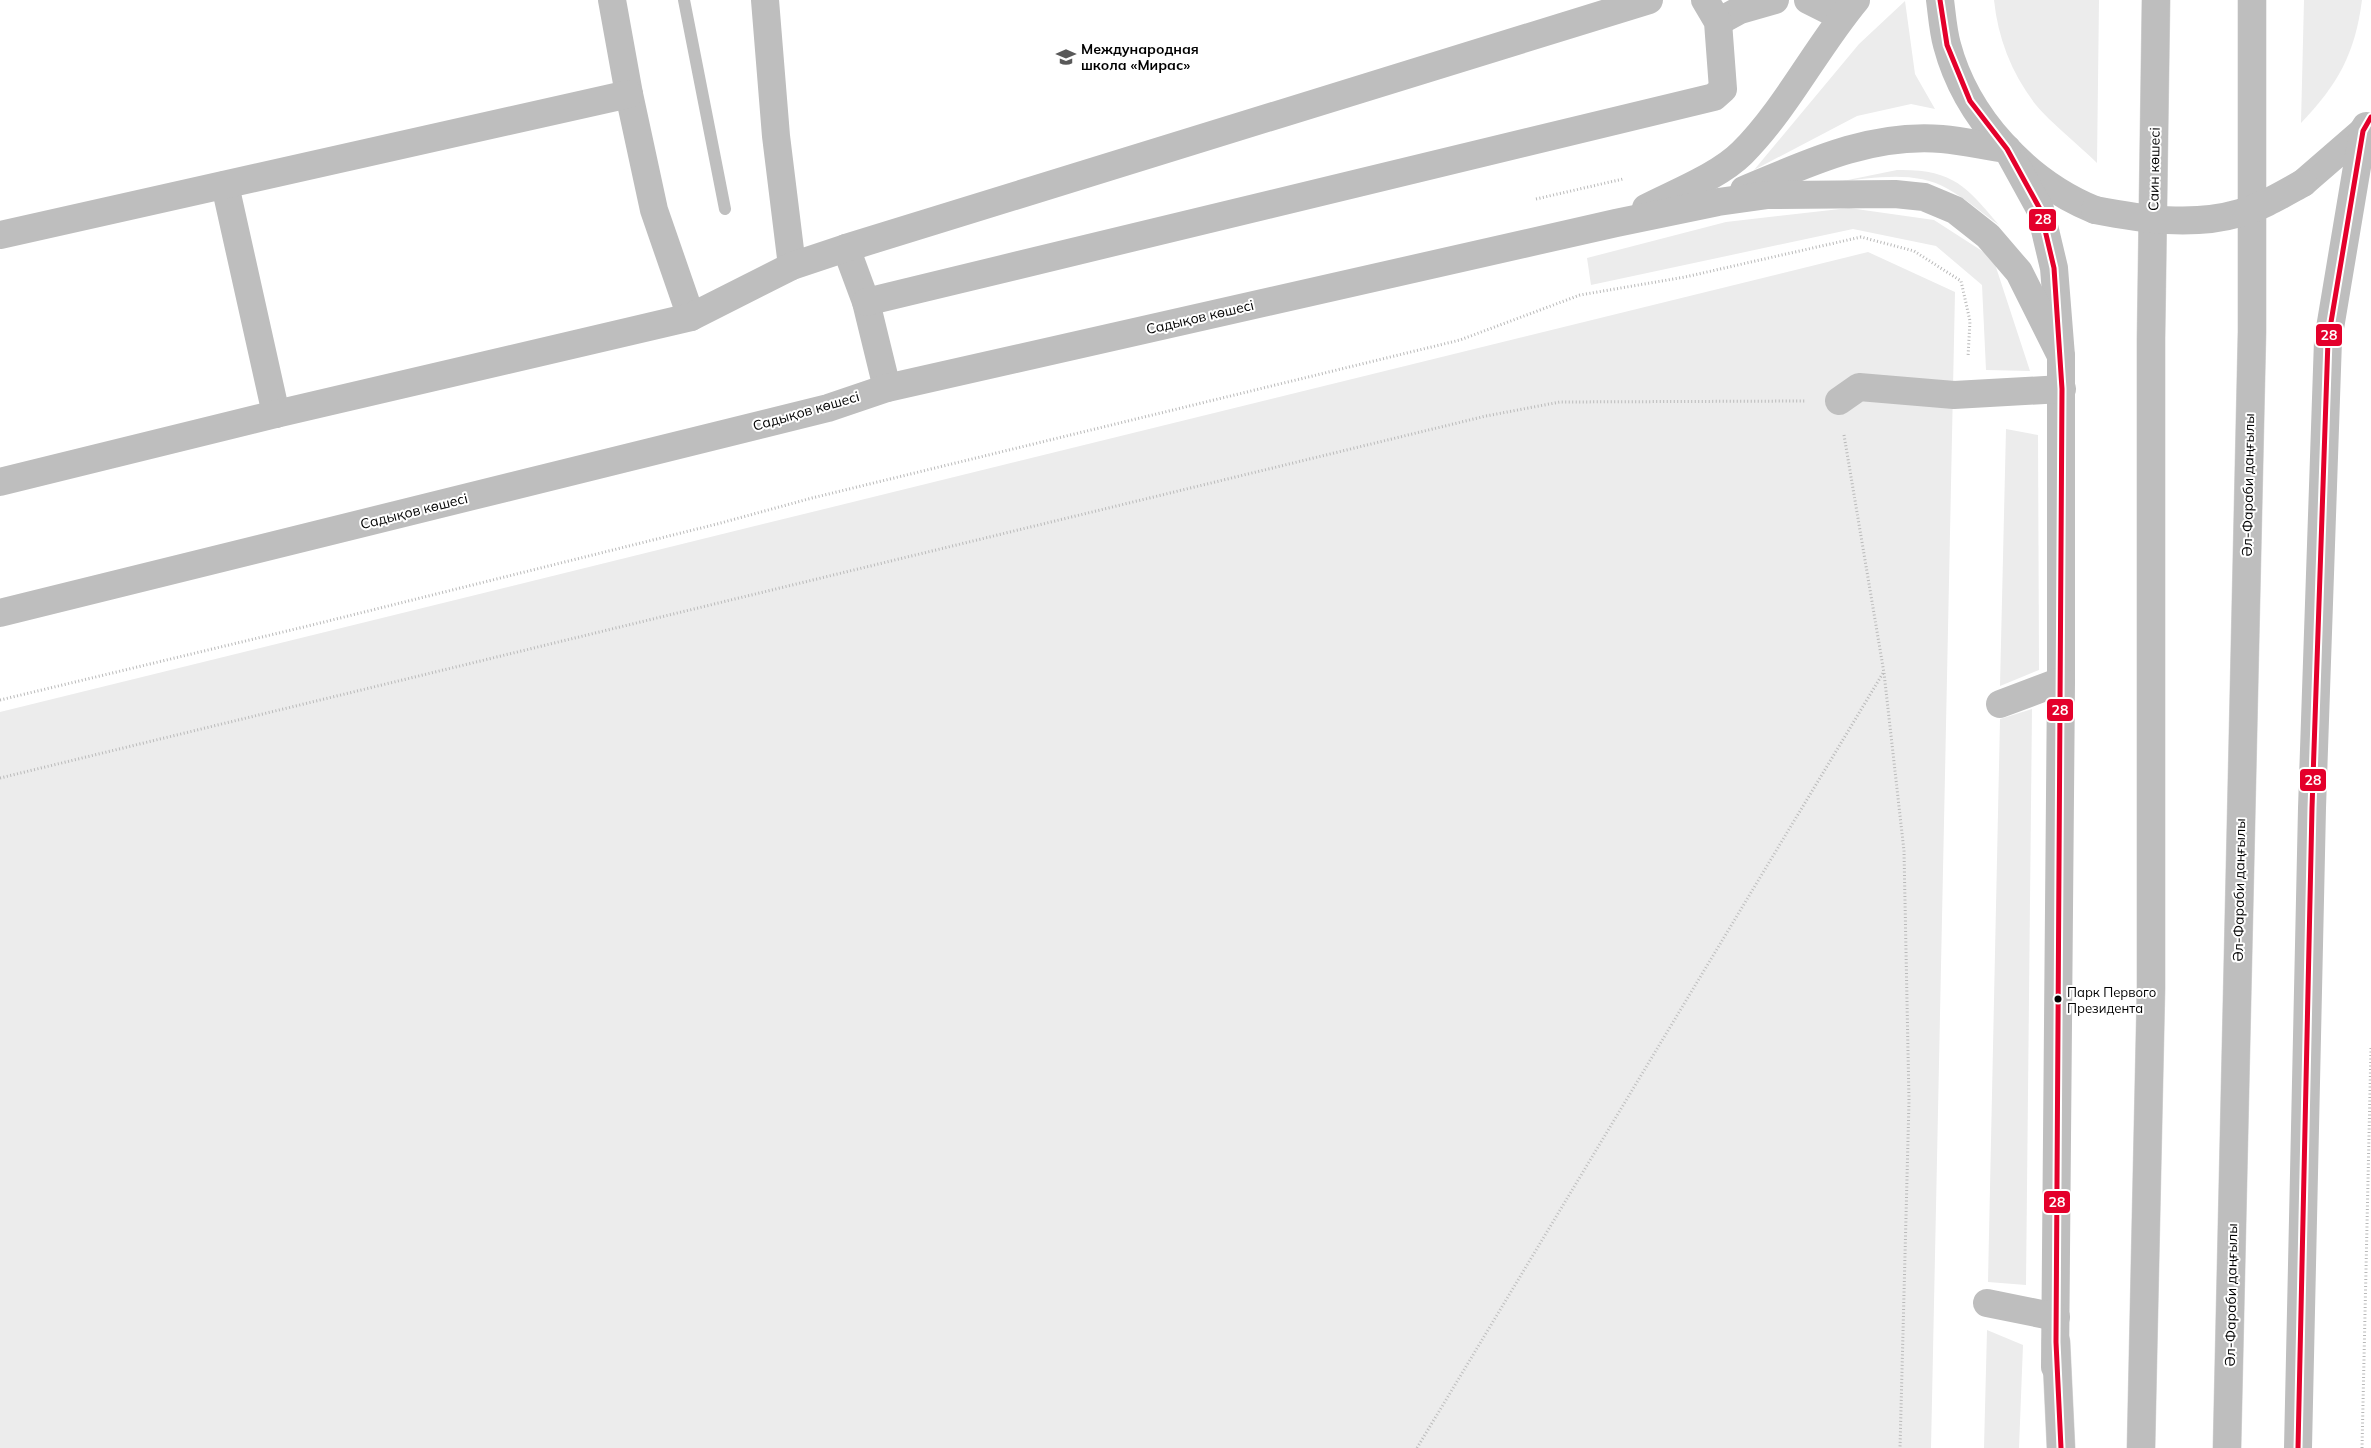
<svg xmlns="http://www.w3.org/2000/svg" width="2371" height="1448" viewBox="0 0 2371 1448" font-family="Mulish,sans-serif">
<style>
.green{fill:#ececec}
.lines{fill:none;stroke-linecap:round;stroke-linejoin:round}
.stream{stroke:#bfbfbf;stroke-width:12}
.major-casing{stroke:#dbdbdb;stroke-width:29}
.path{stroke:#b9b9b9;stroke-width:3;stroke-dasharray:1 2.5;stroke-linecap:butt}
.minor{stroke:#bebebe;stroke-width:28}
.major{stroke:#bebebe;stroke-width:28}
.minor-bridge{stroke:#bebebe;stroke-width:28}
.bus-1-casing{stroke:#fff;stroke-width:9}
.bus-1{stroke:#e4002b;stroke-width:5}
.bus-dot{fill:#000;stroke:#fff;stroke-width:2}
.labels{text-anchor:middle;stroke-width:4;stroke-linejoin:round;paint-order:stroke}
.bus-label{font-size:13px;fill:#000;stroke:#fff;text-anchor:start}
.poi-label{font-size:14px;font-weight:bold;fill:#000;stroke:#fff;text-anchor:start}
.street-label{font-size:14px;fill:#000;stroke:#fff}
.line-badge{stroke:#fff;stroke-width:2}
.badge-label{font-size:14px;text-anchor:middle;font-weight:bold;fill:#fff}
</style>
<rect width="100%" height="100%" fill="#fff"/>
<g class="green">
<path d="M1994 0H2099L2097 163C2079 145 2051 123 2036 105 2012 74 1998 39 1994 0Z"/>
<path d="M2304 0H2362C2355 54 2338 84 2301 123Z"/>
<polygon points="1905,1 1915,74 1935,109 1911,104 1857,116 1754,170 1859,44"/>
<path d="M1897 170C1953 169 1966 186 1999 225 1982 213 1966 199 1948 189 1915 170 1874 178 1838 182Z"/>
<polygon points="1849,208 1934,220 1993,258 2030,371 1986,370 1982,285 1936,246 1853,229 1591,285 1587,258 1726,222"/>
<polygon points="1868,252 1955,292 1931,1448 0,1448 0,712"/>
<polygon points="2006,429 2038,435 2039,670 2000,686"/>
<polygon points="2032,709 2026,1285 1988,1282 2000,719"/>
<polygon points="1987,1330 2023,1345 2019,1448 1984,1448"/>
</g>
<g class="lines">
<polyline class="stream" points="684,0 725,209"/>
<defs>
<g id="major">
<polyline points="2056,1342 2061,1448"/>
<polyline points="2141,1448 2151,988 2151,339 2156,0"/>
<polyline points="2227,1448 2252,332 2252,0"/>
</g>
</defs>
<use href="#major" class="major-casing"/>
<g class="path">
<polyline points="1536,199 1623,179"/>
<polyline points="1844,435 1884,673 1904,851 1909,1101 1900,1448"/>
<polyline points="0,700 312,625 717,524 812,498 1460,340 1580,295 1685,277 1861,237 1914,251 1961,281 1970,321 1968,357"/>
<polyline points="0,778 1486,416 1560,402 1805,401"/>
<polyline points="1417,1448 1883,673"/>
<polyline points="2362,1448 2371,1047"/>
</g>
<g class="minor">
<polyline points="612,0 629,94 654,210 691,317"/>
<polyline points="765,0 776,136 792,266"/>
<polyline points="1808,0 1842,17"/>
<path d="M1940 0C1942 15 1943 31 1947 45 1966 117 2026 182 2095 210"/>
<polyline points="1718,22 1740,10 1775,0"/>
<polyline points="2007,149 2040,209 2054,268 2061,356 2061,681 2055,1367"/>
<polyline points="2303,183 2363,131 2366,126"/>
<polyline points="225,185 276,414"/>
<path d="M1744 190C1808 163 1871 133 1942 139 1964 141 1985 146 2007 149"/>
<path d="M1646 208C1675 193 1719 176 1742 153 1786 109 1816 48 1856 0"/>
<polyline points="0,235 629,94"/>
<polyline points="846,248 866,302 887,388"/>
<polyline points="866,302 1714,97 1723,89 1718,22 1705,0"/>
<polyline points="1839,401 1859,387 1954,395 2062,389"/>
<polyline points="0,482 276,414 691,317 792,266 846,248 1649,0"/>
<polyline points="0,613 828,408 887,388 1616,223 1718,202 1768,195 1895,194 1924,197 1955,210 1988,236 2019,272 2061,356"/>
<polyline points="2000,704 2061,681"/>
<polyline points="1987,1303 2056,1317"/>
<polyline points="2298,1448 2312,808 2328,340 2363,131"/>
</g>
<use href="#major" class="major"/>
<path class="minor-bridge" d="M2095 210C2142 219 2192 227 2240 213 2262 207 2283 194 2303 183"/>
<defs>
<g id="bus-1">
<polyline points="1940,0 1947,45 1970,101 2007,149 2040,209 2054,268 2062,389 2056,1342 2061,1448"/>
<polyline points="2298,1448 2312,808 2328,340 2363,131 2371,117"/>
</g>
</defs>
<use href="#bus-1" class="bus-1-casing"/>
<use href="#bus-1" class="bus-1"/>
</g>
<defs>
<symbol id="school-bare" viewBox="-9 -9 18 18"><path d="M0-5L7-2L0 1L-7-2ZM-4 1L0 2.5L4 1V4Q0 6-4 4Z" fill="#595959" stroke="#fff" stroke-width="2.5" paint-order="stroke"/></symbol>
</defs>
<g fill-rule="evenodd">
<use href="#school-bare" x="1052" y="43" width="28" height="28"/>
</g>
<circle class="bus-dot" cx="2058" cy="999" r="4.5"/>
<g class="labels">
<g class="bus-label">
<text x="2067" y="997">Парк Первого<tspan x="2067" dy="16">Президента</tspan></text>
</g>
<g class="poi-label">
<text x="1081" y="54">Международная<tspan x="1081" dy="16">школа «Мирас»</tspan></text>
</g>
<g class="street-label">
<text transform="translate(2154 169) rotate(-89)" y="5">Саин көшесі</text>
<text transform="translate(1200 317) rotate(-13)" y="5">Садықов көшесі</text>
<text transform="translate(806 411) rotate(-16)" y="5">Садықов көшесі</text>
<text transform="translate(2248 485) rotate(-89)" y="5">Әл-Фараби даңғылы</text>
<text transform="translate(414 511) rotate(-14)" y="5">Садықов көшесі</text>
<text transform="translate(2239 890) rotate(-89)" y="5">Әл-Фараби даңғылы</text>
<text transform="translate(2231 1295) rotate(-89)" y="5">Әл-Фараби даңғылы</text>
</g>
</g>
<g class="line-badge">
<rect x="2028" y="208" width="29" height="24" rx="5" fill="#e4002b"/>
<rect x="2315" y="323" width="28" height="24" rx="5" fill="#e4002b"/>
<rect x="2046" y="698" width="28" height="24" rx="5" fill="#e4002b"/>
<rect x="2299" y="768" width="28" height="24" rx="5" fill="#e4002b"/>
<rect x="2043" y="1190" width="28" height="24" rx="5" fill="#e4002b"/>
</g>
<g class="badge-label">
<text x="2043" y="224">28</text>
<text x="2329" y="340">28</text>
<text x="2060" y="715">28</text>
<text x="2313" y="785">28</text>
<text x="2057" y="1207">28</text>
</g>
</svg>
